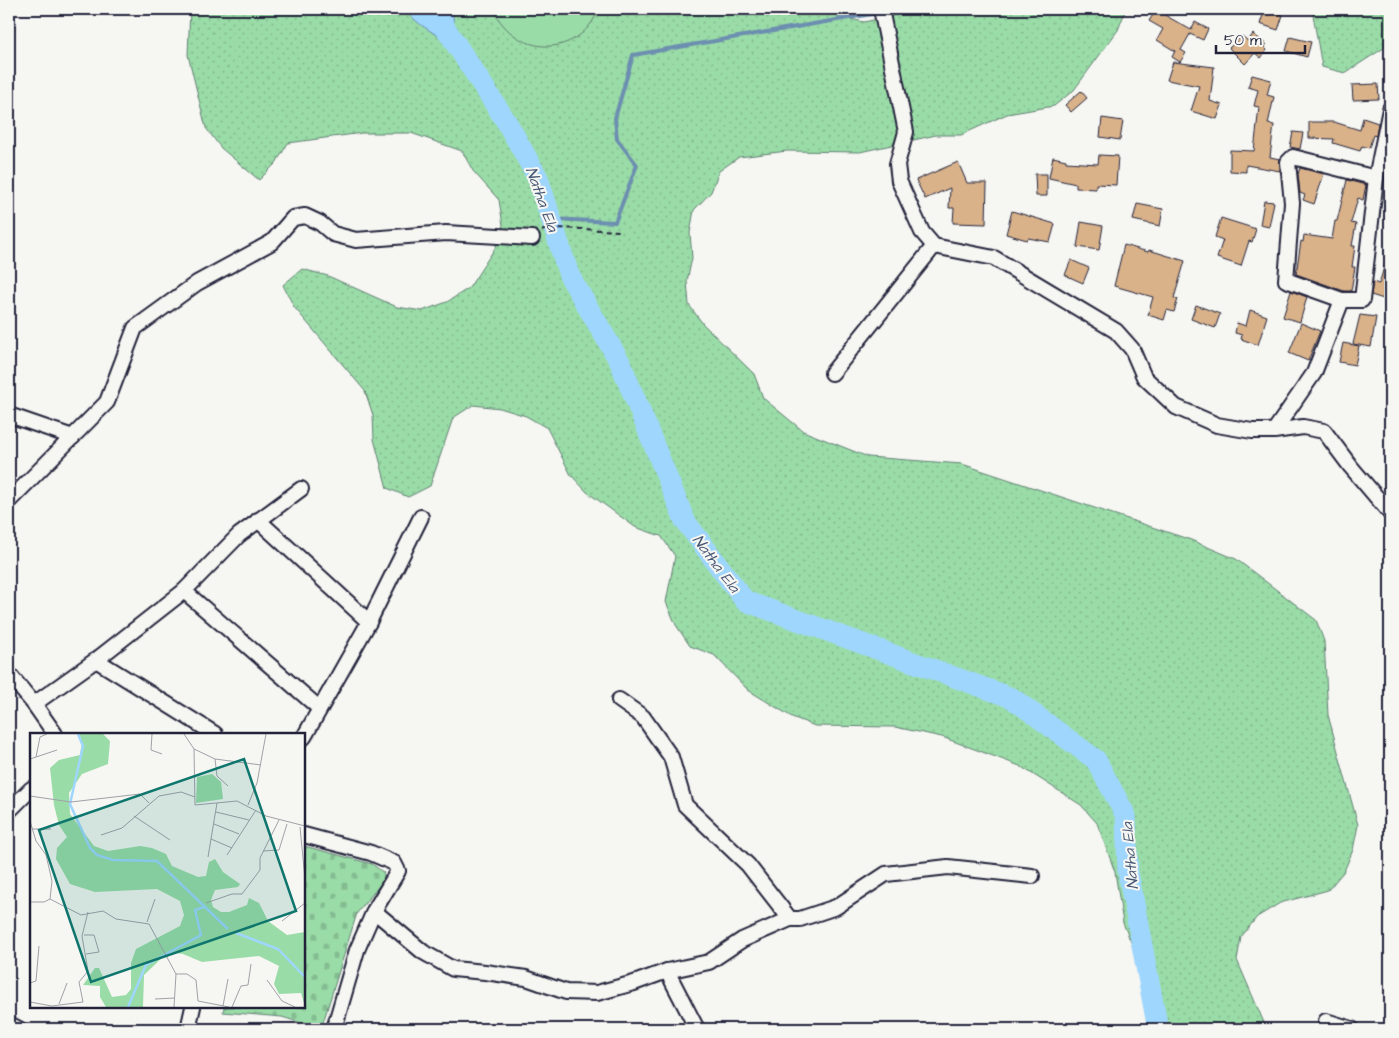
<svg xmlns="http://www.w3.org/2000/svg" width="1399" height="1038" viewBox="0 0 1399 1038" font-family="'Architects Daughter',sans-serif">
<style>
.grass{fill:url(#grass-dots);stroke:#5e7f71}
.cemetery{fill:url(#cemetery-stones);stroke:#5e7f71}
.pitch{fill:#9adca7;stroke:#5e7f71}
.water{fill:#9ed6fe;stroke:#6c8eb0}
.lines{fill:none;stroke-linecap:round;stroke-linejoin:round}
.stream{stroke:#6c8eb0;stroke-width:4}
.river{stroke:#9ed6fe;stroke-width:21}
.building{fill:#d9b28a;stroke:#22223b}
.minor-casing{stroke:#22223b;stroke-width:18}
.path{stroke:#22223b;stroke-width:2;stroke-dasharray:5 4;stroke-linecap:butt}
.minor{stroke:#f6f6f2;stroke-width:14}
.labels{text-anchor:middle;stroke-width:4;stroke-linejoin:round;paint-order:stroke}
.water-label{font-size:16px;font-style:italic;fill:#475876;stroke:#f6f6f2}
.inset-river{fill:none;stroke:#9ed6fe;stroke-width:2.5}
.inset-road{fill:none;stroke:#a1a1a9;stroke-width:1}
.view{fill:#0f766e;fill-opacity:0.15;stroke:#0f766e;stroke-width:2.5}
.inset-edge{fill:none;stroke:#22223b;stroke-width:2.5}
</style>
<defs>
<pattern id="grass-dots" width="8" height="8" patternUnits="userSpaceOnUse" patternTransform="scale(1.25)"><rect width="8" height="8" fill="#9adca7"/><path d="M2 2h.1M6 6h.1" fill="none" stroke="#84bc91" stroke-width="1.8" stroke-linecap="round"/></pattern>
<pattern id="cemetery-stones" width="16" height="16" patternUnits="userSpaceOnUse" patternTransform="scale(1.25)"><rect width="16" height="16" fill="#9adca7"/><path d="M2 7V4a2 2 0 0 1 4 0v3zM10 15v-3a2 2 0 0 1 4 0v3z" fill="#84bc91"/></pattern>
</defs>
<rect width="100%" height="100%" fill="#f6f6f2"/>
<filter id="ink" filterUnits="userSpaceOnUse"><feTurbulence type="fractalNoise" baseFrequency=".02" numOctaves="2"/><feDisplacementMap in="SourceGraphic" scale="10" xChannelSelector="R" yChannelSelector="G"/><feConvolveMatrix kernelMatrix="1 2 1 2 8 2 1 2 1" color-interpolation-filters="sRGB"/></filter>
<g filter="url(#ink)">
<g class="grass">
<polygon points="190,9 828,9 841,17 864,22 924,9 1126,9 1118,30 1074,90 1054,106 1007,114 961,135 936,135 860,152 787,151 739,157 719,171 711,192 694,210 690,233 692,258 687,281 689,305 703,324 754,374 763,398 803,431 868,457 962,464 1191,540 1236,559 1316,620 1324,641 1328,715 1358,825 1353,850 1344,871 1328,890 1280,903 1257,917 1241,937 1237,960 1265,1025 1264,1029 1164,1029 1162,1017 1123,923 1115,872 1097,823 1081,805 1020,766 942,737 895,727 815,726 792,717 748,690 714,655 690,646 676,625 666,602 675,556 661,536 635,527 587,492 571,475 547,428 526,416 500,408 473,405 453,418 430,486 408,497 387,488 374,439 373,415 365,391 294,307 283,285 302,269 328,276 397,307 422,311 447,302 469,288 495,248 503,225 499,200 473,171 462,151 411,133 362,133 288,143 276,163 259,180 221,148 206,128 188,55"/>
<polygon points="1312,9 1390,9 1390,44 1345,73 1322,67"/>
</g>
<polygon class="cemetery" points="304,846 372,864 384,873 383,881 357,913 321,1029 282,1017 223,1012 224,1007 304,1007"/>
<path class="pitch" d="M493 9H599C578 60 515 57 493 9Z"/>
<polygon class="water" points="402,9 452,9 454,24 459,41 457,54 438,36 421,25"/>
<g class="lines">
<polyline class="stream" points="551,219 615,222 637,165 617,139 615,118 633,55 901,9"/>
<polyline class="river" points="433,9 506,121 538,178 569,275 620,362 685,521 745,601 1012,698 1096,760 1126,816 1128,872 1158,1029"/>
</g>
<g class="building">
<polygon points="1265,9 1283,15 1278,30 1260,24"/>
<polygon points="1156,10 1191,30 1195,22 1208,29 1203,40 1190,34 1181,50 1186,53 1180,62 1172,57 1175,51 1157,40 1163,29 1149,21"/>
<polygon points="1253,34 1266,44 1264,47 1267,50 1261,58 1255,53 1245,64 1229,48 1242,36 1248,41"/>
<polygon points="1290,37 1311,42 1307,57 1286,51"/>
<polygon points="1173,62 1214,67 1210,101 1222,105 1217,119 1191,111 1199,86 1167,80"/>
<polygon points="1252,75 1271,80 1267,95 1274,97 1268,124 1274,125 1270,157 1280,159 1280,171 1246,165 1246,172 1230,171 1230,150 1254,151 1259,107 1254,106 1258,90 1248,87"/>
<polygon points="1378,84 1379,99 1353,100 1352,85"/>
<polygon points="1081,91 1087,98 1071,112 1065,105"/>
<polygon points="1102,118 1123,121 1120,140 1100,137"/>
<polygon points="1363,118 1378,123 1376,136 1373,135 1369,148 1362,146 1360,151 1333,143 1334,139 1309,138 1309,122 1334,122 1360,130"/>
<polygon points="1293,132 1303,133 1300,149 1290,147"/>
<polygon points="1099,155 1118,156 1116,185 1096,184 1096,189 1076,188 1076,184 1049,178 1053,157 1066,160 1066,162 1098,164"/>
<polygon points="958,162 967,183 987,183 986,224 953,223 954,208 949,208 950,188 925,199 916,180"/>
<polygon points="1300,168 1324,174 1314,204 1303,200 1305,195 1300,193 1298,174"/>
<polygon points="1035,174 1047,174 1047,196 1036,196"/>
<polygon points="1347,180 1366,185 1363,200 1358,198 1351,223 1356,224 1352,246 1355,246 1352,267 1355,267 1351,291 1344,291 1296,274 1301,241 1303,242 1304,235 1332,239 1335,221 1337,221"/>
<polygon points="1264,201 1274,202 1269,227 1260,225"/>
<polygon points="1137,204 1163,209 1160,226 1133,220"/>
<polygon points="1012,211 1055,224 1050,242 1028,238 1027,240 1006,234"/>
<polygon points="1221,218 1256,229 1252,242 1249,241 1241,266 1217,258 1223,240 1215,237"/>
<polygon points="1081,222 1103,226 1099,250 1077,247"/>
<polygon points="1124,245 1148,252 1149,250 1185,261 1174,298 1178,299 1174,312 1167,310 1164,320 1148,315 1153,297 1114,286"/>
<polygon points="1388,254 1390,254 1390,301 1371,295 1373,282 1379,284"/>
<polygon points="1071,260 1089,268 1083,283 1065,275"/>
<polygon points="1291,291 1307,297 1300,322 1283,317"/>
<polygon points="1196,305 1220,314 1215,328 1191,319"/>
<polygon points="1250,310 1267,316 1258,345 1241,339 1242,335 1235,333 1237,323 1246,326"/>
<polygon points="1360,315 1376,317 1371,347 1353,344"/>
<polygon points="1301,323 1320,331 1308,361 1289,353"/>
<polygon points="1343,343 1359,346 1355,365 1339,362"/>
</g>
<g class="lines">
<defs>
<g id="minor">
<polyline points="881,9 906,132 897,164 899,181 922,232 934,246 994,258 1116,331 1132,349 1144,377 1176,407 1217,425 1252,431 1274,431 1303,427 1324,431 1351,467 1390,513"/>
<polyline points="1342,300 1286,280 1292,203 1288,162 1293,157 1376,178"/>
<polyline points="832,373 934,246"/>
<polyline points="9,415 73,437"/>
<polyline points="1274,431 1314,373 1342,300 1362,300 1376,178 1390,109"/>
<polyline points="9,501 107,402 135,328 197,283 272,242 293,218 305,216 320,223 333,234 356,240 446,233 532,238"/>
<polyline points="258,520 369,622"/>
<polyline points="184,591 319,708"/>
<polyline points="96,660 215,734"/>
<polyline points="9,674 34,704 55,734"/>
<polyline points="619,700 643,717 671,757 685,805 748,865 790,919"/>
<polyline points="34,704 96,660 184,591 239,535 301,489"/>
<polyline points="304,737 369,622 421,517"/>
<polyline points="9,811 31,789"/>
<polyline points="304,835 371,853 394,863 398,871 374,911 357,950 334,1029"/>
<polyline points="374,911 423,952 453,969 485,972 526,978 566,992 597,993 634,983 667,971 709,962 742,940 790,919 800,919 836,907 886,874 948,867 1032,876"/>
<polyline points="667,971 697,1029"/>
<polyline points="1326,1021 1352,1029"/>
<polyline points="9,1024 19,1029"/>
<polyline points="188,1029 193,1007"/>
</g>
</defs>
<use href="#minor" class="minor-casing"/>
<path class="path" d="M542 231C550 225 606 231 619 231"/>
<use href="#minor" class="minor"/>
</g>
</g>
<g class="labels">
<g class="water-label">
<text transform="translate(543 199) rotate(70)" y="6">Natha Ela</text>
<text transform="translate(717 563) rotate(53)" y="6">Natha Ela</text>
<text transform="translate(1129 856) rotate(-95)" y="6">Natha Ela</text>
</g>
</g>
<g transform="translate(30 733)">
<rect width="275" height="275" fill="#f6f6f2"/>
<path d="M49 1H73L80 8 78 31 52 41 39 60 40 81 64 113 78 118 110 113 122 115 136 121 142 133 168 144 176 143 179 129 185 126 193 139 210 151 208 154 185 157 181 167 183 174 191 179H199L217 172 219 165 229 170 238 188 257 202 275 199V274L271 260 249 261 244 251 249 233 229 223 172 229 153 221 138 219 114 242 113 274H76L70 264V253L53 252 65 235H69L82 264 96 262 101 256V230L106 216 150 193 154 182 150 168 127 156 65 159 40 151 26 126 27 115 37 104 29 92 24 72 20 35 29 27 50 22 52 8Z" fill="#9adca7"/>
<path d="M182 41 191 49 193 66 166 70 167 44Z" fill="#9adca7"/>
<path d="M178 207a9 9 0 1 1 18 0a9 9 0 1 1-18 0Z" fill="#9adca7"/>
<path class="inset-river" d="M48 1 53 13 40 71 60 115 67 122 83 127 127 128 198 196M206 200 248 216 275 244M98 274 116 232 171 202 165 177 174 174"/>
<path class="inset-road" d="M122 1 121 17 132 21M154 1 164 16 165 72 207 68 236 83 275 93M164 16 185 26 231 32M6 24 27 17M0 26 6 24 10 4 17 1M185 26 187 43 198 53M0 63 41 69 110 61 119 70M218 72 227 50 236 1M186 79 219 87M104 83 140 107M0 88 6 108 16 122 22 148 20 166M184 91 209 101M270 94 275 146M2 96H21M71 102 92 95 129 63 151 59 165 64M181 106 202 115M233 118 249 117 257 91M197 122 226 77M178 124 187 70M20 166 51 182 73 178 86 186 119 191 146 241 144 274M0 169H14L20 166M176 170 202 161H212L230 137V125L249 87M252 188 275 170M117 189 125 166M54 202H64L69 219 56 221M146 241H157L166 247 168 268 199 274M237 247 252 268 265 274M0 250 6 248 9 213M125 266 145 265M0 269 22 273 53 269 49 249 58 238 52 203 58 179M29 271 37 250M193 273 198 246M202 274 211 253 218 252 221 231"/>
<path class="view" d="M214 26 266 178 61 249 9 97Z"/>
<rect width="275" height="275" class="inset-edge"/>
</g>
<rect width="1399" height="1038" fill="none" stroke="#f6f6f2" stroke-width="30"/>
<rect x="15" y="15" width="1369" height="1008" fill="none" stroke="#22223b" stroke-width="2" filter="url(#ink)"/>
<path d="M1216 45v8h89v-8" fill="none" stroke="#22223b" stroke-width="2.5"/>
<text x="1224" y="45" font-size="15" fill="#22223b" stroke="#f6f6f2" stroke-width="4" paint-order="stroke">50 m</text>
</svg>
